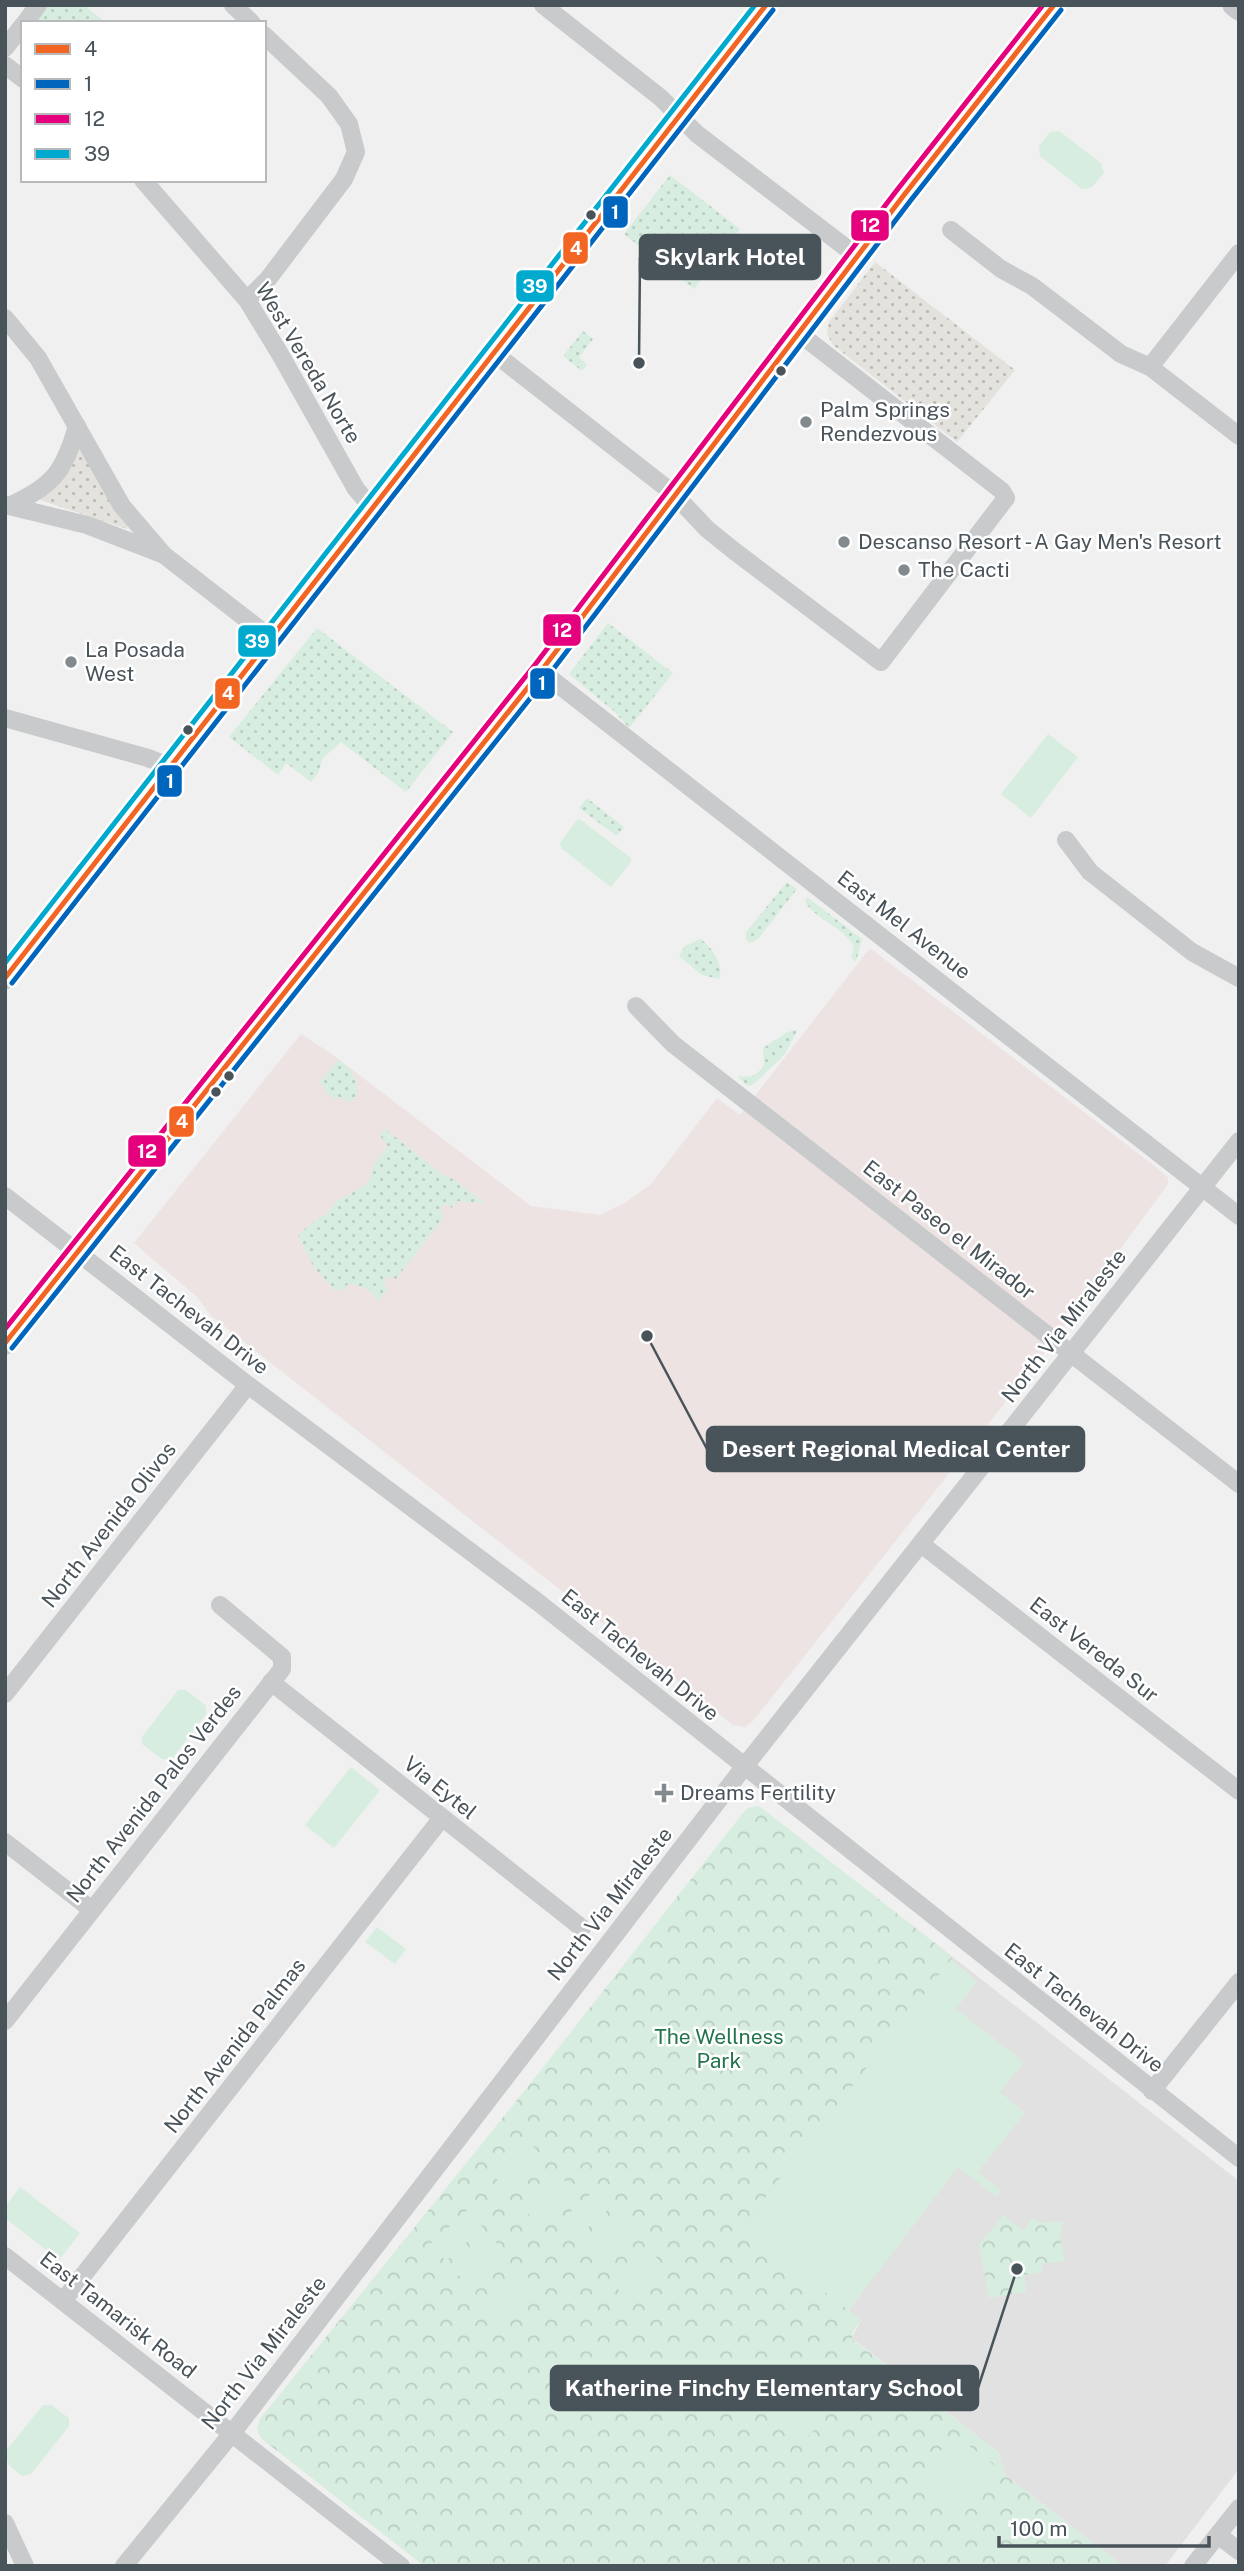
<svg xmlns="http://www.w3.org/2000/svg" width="1244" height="2571" viewBox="0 0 1244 2571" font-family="'Public Sans',sans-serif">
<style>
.education{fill:#e2e1e1}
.medical{fill:#ede3e2}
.grass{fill:url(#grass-dots)}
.sand{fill:url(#sand-dots)}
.park{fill:url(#park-crowns)}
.garden{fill:#d7eddf}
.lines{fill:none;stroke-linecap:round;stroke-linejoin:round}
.minor{stroke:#c8cacb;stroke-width:18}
.major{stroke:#c6c8cb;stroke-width:23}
.bus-1-casing{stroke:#fff;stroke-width:10}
.bus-2-casing{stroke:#fff;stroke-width:10}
.bus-3-casing{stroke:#fff;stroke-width:10}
.bus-4-casing{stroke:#fff;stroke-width:10}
.bus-1{stroke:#f26522;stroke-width:5}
.bus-2{stroke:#0065bd;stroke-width:5}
.bus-3{stroke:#e5007d;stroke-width:5}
.bus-4{stroke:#00a9ce;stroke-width:5}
.bus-dot{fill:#49535a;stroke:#fff;stroke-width:2.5}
.poi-dot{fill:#838a8e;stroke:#fff;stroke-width:2.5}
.labels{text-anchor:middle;stroke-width:5;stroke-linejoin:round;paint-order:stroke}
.street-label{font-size:21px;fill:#49535a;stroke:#fff}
.poi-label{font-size:21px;fill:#49535a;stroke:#fff;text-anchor:start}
.park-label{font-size:21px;fill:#227449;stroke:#fff}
.leader{fill:none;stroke:#49535a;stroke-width:2.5}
.callout-dot{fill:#49535a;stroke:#fff;stroke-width:2.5}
.callout{fill:#49535a;stroke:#49535a;stroke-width:2.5}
.callout-label{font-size:23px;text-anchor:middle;font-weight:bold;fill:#fff}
.line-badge{stroke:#fff;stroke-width:2.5}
.badge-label{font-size:19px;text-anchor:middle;font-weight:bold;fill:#fff}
</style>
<defs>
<pattern id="grass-dots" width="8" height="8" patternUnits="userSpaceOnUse" patternTransform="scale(1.75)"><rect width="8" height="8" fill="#d7eddf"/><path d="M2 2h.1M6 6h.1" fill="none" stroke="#bacdc2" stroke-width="1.8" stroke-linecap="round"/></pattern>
<pattern id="sand-dots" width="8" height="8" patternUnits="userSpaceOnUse" patternTransform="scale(1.75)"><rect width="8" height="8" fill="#e4e2dd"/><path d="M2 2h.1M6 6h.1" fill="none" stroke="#bbbab6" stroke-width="1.8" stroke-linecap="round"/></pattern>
<pattern id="park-crowns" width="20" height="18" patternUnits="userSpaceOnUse" patternTransform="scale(1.75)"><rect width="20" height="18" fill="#d7eddf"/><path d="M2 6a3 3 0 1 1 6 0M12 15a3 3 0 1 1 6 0" fill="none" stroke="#bacdc2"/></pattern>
</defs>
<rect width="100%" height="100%" fill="#f0f0f0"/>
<polygon class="education" points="953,1957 1239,2181 1239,2469 1165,2566 1123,2566 1005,2475 999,2453 852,2338 861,2320 741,2227"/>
<polygon class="medical" points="870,948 1161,1171 1168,1178 1168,1184 1042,1356 753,1721 745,1727 733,1725 211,1316 197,1297 134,1243 301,1034 329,1052 531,1206 600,1215 623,1204 651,1184 717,1098 740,1115"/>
<g class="grass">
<polygon points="46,5 84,5 106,23 32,23"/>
<polygon points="670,175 740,229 694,289 624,234"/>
<polygon points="583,331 593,339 579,357 587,365 582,371 563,356"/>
<polygon points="608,623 673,673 629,728 615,712 569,674"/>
<polygon points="317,628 453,732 406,792 341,742 323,758 318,773 311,782 286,763 278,775 229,737"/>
<polygon points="587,798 624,827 617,836 579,808"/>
<polygon points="787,882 797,889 758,939 750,943 746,939 746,932"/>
<path d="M807 897 862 939 856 962 851 957 854 946C842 926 818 921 805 902Z"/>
<path d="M700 939C712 946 724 966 719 979L702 975 679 956 685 946Z"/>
<path d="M794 1030 797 1031 785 1054 754 1084 748 1086 737 1076C751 1077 755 1078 764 1065L763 1048 786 1033Z"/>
<path d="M338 1060C355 1072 354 1074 358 1093L351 1102 339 1097 336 1100 331 1095 329 1097 320 1082Z"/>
<path d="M385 1129 443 1175 451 1178 485 1203 457 1201 452 1208 446 1204 442 1206 440 1211 444 1217 396 1279 392 1277 386 1278 384 1284 388 1289 379 1301C370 1290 361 1283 346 1285L347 1288 336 1291 314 1268 298 1235 315 1220 325 1215 336 1202 364 1186 369 1180 374 1164 388 1147 380 1135Z"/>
</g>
<g class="sand">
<polygon points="875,262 1015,370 957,442 833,345 827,334 829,322"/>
<polygon points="78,444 128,525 127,529 40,500"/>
</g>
<g class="park">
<polygon points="759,1806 953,1957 742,2227 861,2320 853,2332 852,2339 999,2453 1005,2475 1123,2566 424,2566 262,2439 257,2429 260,2419 530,2084 747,1808"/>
<path d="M1003 2215 1023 2231 1032 2218 1040 2223 1061 2221 1064 2223C1056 2237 1063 2246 1065 2261L1042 2264V2272L1024 2275 1026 2292 989 2298 979 2245Z"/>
</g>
<g class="garden">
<polygon points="1059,131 1101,163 1104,173 1091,188 1082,189 1040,156 1039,146 1050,132"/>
<polygon points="1048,734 1078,757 1031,818 1001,794"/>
<polygon points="577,820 581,820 631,858 631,862 611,887 561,848 560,843"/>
<polygon points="178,1690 186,1690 206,1706 206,1714 171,1760 162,1759 142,1744 142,1737"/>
<polygon points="351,1767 380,1790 334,1848 305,1825"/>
<polygon points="377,1927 406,1949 395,1964 365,1942"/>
<polygon points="951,1960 977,1981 956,2009 1024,2062 1000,2092 1025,2113 978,2172 1001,2191 997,2197 958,2167 849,2310 742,2228"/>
<polygon points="531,2144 547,2161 511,2194 495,2177"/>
<polygon points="557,2172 573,2190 537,2223 521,2206"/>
<polygon points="20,2187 80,2233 59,2260 5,2218 5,2207"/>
<polygon points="595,2190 611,2207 574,2240 558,2223"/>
<polygon points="468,2210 483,2228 446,2261 430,2244"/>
<polygon points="621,2218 637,2235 600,2269 584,2251"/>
<polygon points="493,2239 508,2256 471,2289 456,2272"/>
<polygon points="647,2247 662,2264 625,2297 610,2280"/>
<polygon points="519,2267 534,2284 497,2318 482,2300"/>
<polygon points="820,2371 844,2391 809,2436 785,2416"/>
<polygon points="43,2405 51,2405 69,2418 69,2426 31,2474 22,2476 8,2464 5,2452"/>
<polygon points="954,2434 999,2469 959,2521 914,2485"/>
</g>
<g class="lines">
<g class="minor">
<polyline points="233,5 252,23"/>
<polyline points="543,5 661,98 697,134 858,257"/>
<polyline points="25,23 38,5"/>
<polyline points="5,48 23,25"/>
<polyline points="5,65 23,79"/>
<polyline points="143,180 247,300 280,354 356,489 374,510"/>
<polyline points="951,230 1001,269 1032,286 1121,354 1150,367 1239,436"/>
<polyline points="247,300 268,279 344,179 356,152 349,124 329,96 264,35"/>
<polyline points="5,318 38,358 122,506 164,555 272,639"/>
<polyline points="494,353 674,494 707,529 733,550 881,662 1006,498 1002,491 800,334"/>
<polyline points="1150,367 1239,253"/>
<polyline points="5,505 87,525 162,554"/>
<path d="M9 506C53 486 64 472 77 426"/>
<polyline points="541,671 1239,1216"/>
<polyline points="5,718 148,758 171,767"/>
<polyline points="1066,840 1090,872 1192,952 1239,978"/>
<polyline points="636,1006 673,1044 1239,1484"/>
<polyline points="5,1196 248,1385 539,1603 1239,2158"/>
<polyline points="921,1544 1239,1791"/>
<polyline points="271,1682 582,1928"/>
<polyline points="5,1694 248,1385"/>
<polyline points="5,1842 92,1910"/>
<polyline points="5,2021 282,1669 282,1657 220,1605"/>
<polyline points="1152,2091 1239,1982"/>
<polyline points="5,2256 401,2566"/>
<polyline points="63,2301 441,1819"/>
<polyline points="5,2523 25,2566"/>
<polyline points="1218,2535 1239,2551"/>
<polyline points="124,2566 233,2432 744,1767 1239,1141"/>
<polyline points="1193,2566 1239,2508"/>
</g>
<g class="major">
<polyline points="1234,5 1239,9"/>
<polyline points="5,978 766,5"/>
<polyline points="5,1343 541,671 904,195 1054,5"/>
</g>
<defs>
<g id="bus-1">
<polyline points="5,978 766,5"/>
<polyline points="5,1343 541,671 904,195 1054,5"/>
</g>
<g id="bus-2">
<polyline points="12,983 773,10"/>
<polyline points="12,1348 548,676 911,200 1061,10"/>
</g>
<polyline id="bus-3" points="5,1329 534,666 897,190 1043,5"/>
<polyline id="bus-4" points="5,963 755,5"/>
</defs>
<use href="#bus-1" class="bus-1-casing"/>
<use href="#bus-2" class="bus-2-casing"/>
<use href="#bus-3" class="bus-3-casing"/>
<use href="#bus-4" class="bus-4-casing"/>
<use href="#bus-1" class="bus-1"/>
<use href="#bus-2" class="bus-2"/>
<use href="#bus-3" class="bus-3"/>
<use href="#bus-4" class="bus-4"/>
</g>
<g class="bus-dot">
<circle cx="591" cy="215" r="6"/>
<circle cx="781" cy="371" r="6"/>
<circle cx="188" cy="730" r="6"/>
<circle cx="229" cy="1076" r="6"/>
<circle cx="216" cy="1092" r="6"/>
</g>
<g class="poi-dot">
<circle cx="806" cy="422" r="7"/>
<circle cx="844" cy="542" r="7"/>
<circle cx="904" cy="570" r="7"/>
<circle cx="71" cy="662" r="7"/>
<path d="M660.5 1782.5h7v7h7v7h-7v7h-7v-7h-7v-7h7z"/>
</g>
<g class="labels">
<g class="street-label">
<text transform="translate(308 363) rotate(59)" y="7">West Vereda Norte</text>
<text transform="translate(904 925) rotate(38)" y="7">East Mel Avenue</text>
<text transform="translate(949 1230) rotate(38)" y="7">East Paseo el Mirador</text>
<text transform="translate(189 1310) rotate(38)" y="7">East Tachevah Drive</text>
<text transform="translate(1064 1326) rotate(-52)" y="7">North Via Miraleste</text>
<text transform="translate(109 1525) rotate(-52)" y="7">North Avenida Olivos</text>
<text transform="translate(1094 1650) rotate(38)" y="7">East Vereda Sur</text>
<text transform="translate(640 1655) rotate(39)" y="7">East Tachevah Drive</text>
<text transform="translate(440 1788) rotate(39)" y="7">Via Eytel</text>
<text transform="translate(154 1794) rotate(-52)" y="7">North Avenida Palos Verdes</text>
<text transform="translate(610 1904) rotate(-52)" y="7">North Via Miraleste</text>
<text transform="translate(1084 2008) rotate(38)" y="7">East Tachevah Drive</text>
<text transform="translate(235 2046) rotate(-52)" y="7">North Avenida Palmas</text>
<text transform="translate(118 2315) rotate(38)" y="7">East Tamarisk Road</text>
<text transform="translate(264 2353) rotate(-52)" y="7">North Via Miraleste</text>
</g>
<g class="poi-label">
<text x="820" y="417">Palm Springs<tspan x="820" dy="24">Rendezvous</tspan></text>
<text x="858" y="549">Descanso Resort - A Gay Men's Resort</text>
<text x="918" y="577">The Cacti</text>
<text x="85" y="657">La Posada<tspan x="85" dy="24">West</tspan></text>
<text x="680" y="1800">Dreams Fertility</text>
</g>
<g class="park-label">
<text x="719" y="2044">The Wellness<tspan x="719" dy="24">Park</tspan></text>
</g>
</g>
<path class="leader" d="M639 363L640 257M647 1336L707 1449M1017 2269L978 2388"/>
<g class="callout-dot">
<circle cx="639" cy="363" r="7"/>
<circle cx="647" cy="1336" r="7"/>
<circle cx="1017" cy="2269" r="7"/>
</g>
<g class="callout">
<rect x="640" y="235" width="180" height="44" rx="7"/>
<rect x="707" y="1427" width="377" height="44" rx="7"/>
<rect x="551" y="2366" width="427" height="44" rx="7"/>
</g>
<g class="callout-label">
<text x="730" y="265">Skylark Hotel</text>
<text x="896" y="1457">Desert Regional Medical Center</text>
<text x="764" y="2396">Katherine Finchy Elementary School</text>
</g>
<g class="line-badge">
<rect x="602" y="195" width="27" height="34" rx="7" fill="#0065bd"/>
<rect x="850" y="209" width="40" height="33" rx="7" fill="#e5007d"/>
<rect x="562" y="231" width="27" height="34" rx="7" fill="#f26522"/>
<rect x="515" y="269" width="40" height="34" rx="7" fill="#00a9ce"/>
<rect x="542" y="613" width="40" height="34" rx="7" fill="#e5007d"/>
<rect x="237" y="624" width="40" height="34" rx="7" fill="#00a9ce"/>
<rect x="529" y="667" width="27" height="33" rx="7" fill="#0065bd"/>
<rect x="214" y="677" width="27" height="33" rx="7" fill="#f26522"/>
<rect x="156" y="764" width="27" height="34" rx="7" fill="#0065bd"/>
<rect x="168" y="1105" width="27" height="33" rx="7" fill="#f26522"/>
<rect x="127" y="1134" width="40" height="34" rx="7" fill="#e5007d"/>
</g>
<g class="badge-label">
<text x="615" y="219">1</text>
<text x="870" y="232">12</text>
<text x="576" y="255">4</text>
<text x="535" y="293">39</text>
<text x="562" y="637">12</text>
<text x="257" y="648">39</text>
<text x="542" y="690">1</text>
<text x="228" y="700">4</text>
<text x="170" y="788">1</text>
<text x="182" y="1128">4</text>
<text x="147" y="1158">12</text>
</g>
<rect width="1244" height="2571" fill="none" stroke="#49535a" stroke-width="14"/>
<rect x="21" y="21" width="245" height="161" fill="#ffffff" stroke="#b6babd" stroke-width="2"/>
<rect x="35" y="44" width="35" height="10" fill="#f26522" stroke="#b6babd" stroke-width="2"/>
<text x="84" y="56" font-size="21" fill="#49535a">4</text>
<rect x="35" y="79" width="35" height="10" fill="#0065bd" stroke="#b6babd" stroke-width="2"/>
<text x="84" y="91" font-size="21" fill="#49535a">1</text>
<rect x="35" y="114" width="35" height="10" fill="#e5007d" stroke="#b6babd" stroke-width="2"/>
<text x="84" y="126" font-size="21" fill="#49535a">12</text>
<rect x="35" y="149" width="35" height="10" fill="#00a9ce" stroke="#b6babd" stroke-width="2"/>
<text x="84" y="161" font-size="21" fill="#49535a">39</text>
<path d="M999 2536v10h210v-10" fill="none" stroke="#49535a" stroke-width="3.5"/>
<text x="1010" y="2536" font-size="21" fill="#49535a" stroke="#ffffff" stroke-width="5" paint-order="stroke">100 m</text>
</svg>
